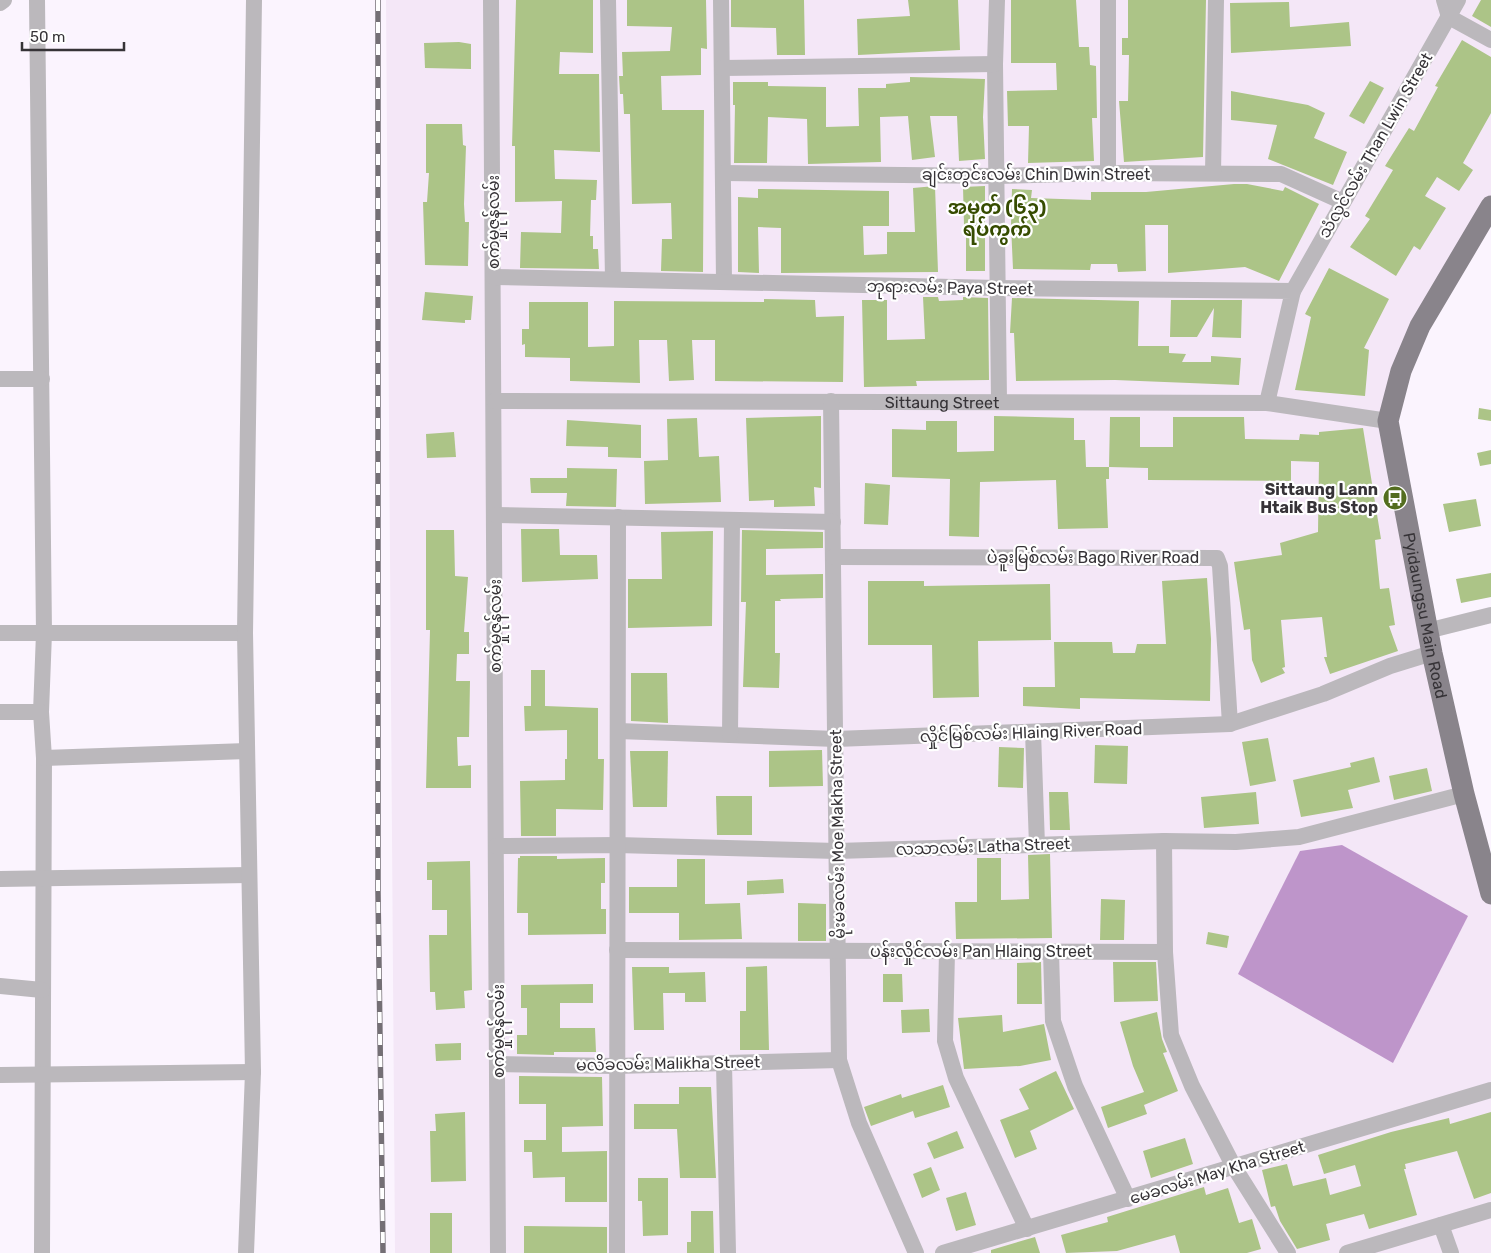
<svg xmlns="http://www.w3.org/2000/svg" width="1491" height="1253" viewBox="0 0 1491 1253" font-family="Rubik,'Noto Sans Myanmar',sans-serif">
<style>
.built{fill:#f4e7f7}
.water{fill:#be95ca}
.building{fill:#acc487}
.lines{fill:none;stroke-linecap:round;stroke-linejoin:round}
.minor{stroke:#bbb8bc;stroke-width:16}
.major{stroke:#89848b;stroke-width:21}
.rail-casing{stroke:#746f75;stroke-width:5.5}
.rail{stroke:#fff;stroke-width:4;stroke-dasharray:11;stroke-linecap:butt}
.labels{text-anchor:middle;stroke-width:4.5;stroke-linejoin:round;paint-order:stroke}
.street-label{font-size:16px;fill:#363337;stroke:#fff}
.poi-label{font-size:16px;font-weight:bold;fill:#363337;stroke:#fff;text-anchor:end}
.quarter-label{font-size:19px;font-weight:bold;fill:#364c00;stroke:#fff}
</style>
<rect width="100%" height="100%" fill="#fbf4fe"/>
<polygon class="built" points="386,0 1491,0 1491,206 1420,326 1388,421 1491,889 1491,1253 395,1253"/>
<polygon class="water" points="1342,845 1468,916 1393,1063 1238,974 1300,851"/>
<g class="building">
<polygon points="516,0 593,0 593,53 560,52 559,74 599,74 600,152 554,150 555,179 597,180 596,200 591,200 590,236 593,236 593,249 598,249 599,269 520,268 521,232 561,233 562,201 515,202 515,146 512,146"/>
<polygon points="627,0 706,0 707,49 701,48 701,75 661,76 662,110 704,110 703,272 661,271 662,239 672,239 671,203 632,204 630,114 624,114 623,94 620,94 619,76 623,76 622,52 670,51 672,27 627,26"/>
<polygon points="731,0 804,0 805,55 777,55 776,28 731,27"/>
<polygon points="908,0 958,0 960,50 858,55 857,19 910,16"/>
<polygon points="1011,0 1076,0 1079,47 1089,47 1090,65 1096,66 1097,118 1092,118 1094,161 1028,163 1029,126 1008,126 1007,91 1057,90 1056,63 1011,63"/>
<polygon points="1128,0 1206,0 1203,157 1124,162 1119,101 1128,101 1129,55 1122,55 1122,38 1128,38"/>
<polygon points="1481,0 1491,0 1491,27 1472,16"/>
<polygon points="1289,2 1290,27 1349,22 1351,46 1231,53 1230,3"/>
<polygon points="1462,40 1491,57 1491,113 1463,163 1473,170 1459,191 1437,177 1425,196 1446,208 1420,250 1414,246 1396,276 1350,247 1370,219 1365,216 1393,170 1385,166 1409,128 1414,131 1438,87 1435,86"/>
<polygon points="459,42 471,44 471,69 425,68 424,43"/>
<polygon points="910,77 985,79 983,117 985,159 959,161 957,116 930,116 935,157 912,160 908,116 880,117 881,162 808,164 807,119 768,117 767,163 734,163 735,105 733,105 733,82 768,82 768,86 826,87 826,127 859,126 858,88 886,88 886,84 910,82"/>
<polygon points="1370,81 1384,88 1364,124 1349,116"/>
<polygon points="1231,91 1308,105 1325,113 1314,138 1347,152 1333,185 1268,159 1277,125 1231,120"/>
<polygon points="426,124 462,124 463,145 466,146 464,204 465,222 469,222 468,266 425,265 423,202 427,202 429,173 426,173"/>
<polygon points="1234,184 1247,184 1283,191 1285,187 1319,204 1279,281 1245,267 1168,273 1168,225 1145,225 1146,271 1118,272 1117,264 1091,264 1090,270 1013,269 1011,225 1012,189 1032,190 1031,198 1091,200 1091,192 1146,192"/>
<polygon points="935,186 938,272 781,273 781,228 758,227 759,273 738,272 738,197 758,198 758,189 889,191 889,226 863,226 864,255 887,254 887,232 915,232 913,188"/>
<polygon points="985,186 985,271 966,271 966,225 964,225 963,187"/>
<polygon points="1329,268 1389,299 1364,348 1369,350 1365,396 1295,390 1311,317 1305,314"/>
<polygon points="425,292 473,296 471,320 465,320 465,323 422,320"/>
<polygon points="923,297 938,297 939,301 963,300 963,297 988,298 989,380 916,381 917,386 864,387 862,300 887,300 887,340 925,339"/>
<polygon points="1012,298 1139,301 1138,346 1169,346 1169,353 1186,354 1182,362 1211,362 1211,356 1241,358 1239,385 1115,380 1016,381 1014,333 1010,333"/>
<polygon points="764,299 815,300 816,317 844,316 843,382 715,381 715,340 692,340 694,380 669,381 667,340 639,340 640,383 570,381 570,358 525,357 525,344 522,345 522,329 529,329 529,302 588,302 588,347 614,346 614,301 764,302"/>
<polygon points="1171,300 1242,300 1241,338 1212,337 1214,308 1197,337 1170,337"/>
<polygon points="1479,408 1491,410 1491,421 1478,419"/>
<polygon points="821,416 821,488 814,487 815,506 774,507 774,500 749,501 746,418"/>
<polygon points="994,416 1074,418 1074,440 1085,440 1086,467 1109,467 1109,479 1106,479 1108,528 1058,529 1056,480 980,482 979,537 949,536 950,479 892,477 892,429 926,430 926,421 957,421 957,452 994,451"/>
<polygon points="1110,417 1140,417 1140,447 1173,447 1173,417 1244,417 1245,439 1299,440 1300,434 1319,435 1319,432 1363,428 1381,539 1375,540 1380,589 1389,588 1395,625 1389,626 1398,651 1330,674 1324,657 1327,657 1322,617 1281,620 1285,667 1282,668 1285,673 1261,683 1252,660 1250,629 1244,630 1234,562 1282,555 1280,543 1318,532 1319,462 1291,461 1291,481 1148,480 1148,468 1109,467"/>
<polygon points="697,418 699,457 719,456 721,502 645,504 644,461 668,460 667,419"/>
<polygon points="567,420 641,425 641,458 608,457 608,447 566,446"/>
<polygon points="454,432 456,457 427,458 426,434"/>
<polygon points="1491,450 1491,464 1480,466 1477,453"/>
<polygon points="567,468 617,469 616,507 566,506 567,493 531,493 530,478 567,478"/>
<polygon points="865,483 890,485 888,525 864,524"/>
<polygon points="1476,499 1481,526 1449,532 1443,504"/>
<polygon points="521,529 559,529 560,555 597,555 598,579 522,582"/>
<polygon points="426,530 454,530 455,576 468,577 464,632 469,632 469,654 457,654 456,681 470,681 469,737 457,737 458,766 471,765 471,788 426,788 430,630 426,630"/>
<polygon points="742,530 823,532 823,548 766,549 766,575 823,574 823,598 780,599 781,601 775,601 775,653 780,653 779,688 743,687 746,602 741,602"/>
<polygon points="713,531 712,626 628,628 628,579 662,579 661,532"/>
<polygon points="1491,573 1491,597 1461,603 1456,579"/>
<polygon points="1207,578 1211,639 1210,701 1080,698 1080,709 1023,706 1023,687 1055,687 1054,642 1112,642 1113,653 1135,653 1137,644 1166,644 1162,581"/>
<polygon points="868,581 924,581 924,586 1050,584 1051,640 978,641 979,697 933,698 932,645 868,645"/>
<polygon points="531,670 545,670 545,706 598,708 598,759 604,759 603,810 556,809 556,836 521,836 520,781 565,780 565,759 567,759 567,730 525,731 524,706 531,706"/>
<polygon points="631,673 667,673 668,723 631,721"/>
<polygon points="1268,738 1276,781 1250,786 1242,742"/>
<polygon points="1095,745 1128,746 1127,784 1094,783"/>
<polygon points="999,747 1024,748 1023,788 998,787"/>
<polygon points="822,750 823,786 769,787 769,751"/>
<polygon points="630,751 668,751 667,807 633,807"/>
<polygon points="1374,757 1380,782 1348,790 1353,808 1301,817 1293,780 1351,767 1350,763"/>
<polygon points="1427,768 1432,791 1394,800 1389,776"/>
<polygon points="1049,792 1068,792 1070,830 1050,830"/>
<polygon points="1256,792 1259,824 1204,828 1201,797"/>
<polygon points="716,796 752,796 752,835 717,835"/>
<polygon points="1050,854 1052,938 956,939 955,902 977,902 977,858 1001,858 1001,900 1029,899 1028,855"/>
<polygon points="520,856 557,856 557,859 605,858 605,883 601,883 601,909 606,909 606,934 528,935 528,913 517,913 518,858 520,858"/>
<polygon points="677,859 705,859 705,904 740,903 742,939 679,940 679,913 629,913 629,887 677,887"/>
<polygon points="470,861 472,990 464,991 465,1008 436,1010 435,992 430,992 429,935 447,935 447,910 432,910 432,880 427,880 427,862"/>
<polygon points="783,879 784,893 747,895 747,881"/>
<polygon points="1101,899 1125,900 1124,940 1100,940"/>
<polygon points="798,903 826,904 826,941 798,941"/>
<polygon points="1208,932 1229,936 1227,948 1206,944"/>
<polygon points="1041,962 1042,1004 1017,1004 1017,963"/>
<polygon points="1113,962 1156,962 1158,1001 1114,1002"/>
<polygon points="767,966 769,1050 740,1050 740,1011 746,1011 746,967"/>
<polygon points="632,967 669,967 669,973 705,972 706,1002 685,1002 685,993 663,993 664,1030 634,1030"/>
<polygon points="883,974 902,974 903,1002 883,1002"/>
<polygon points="593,984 593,1003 560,1003 560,1028 595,1028 596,1052 554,1052 554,1055 517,1054 517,1035 527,1035 527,1008 521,1008 521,985"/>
<polygon points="929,1009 930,1032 902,1033 901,1010"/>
<polygon points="1157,1012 1162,1039 1167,1052 1163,1053 1178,1091 1144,1105 1147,1114 1108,1128 1101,1107 1144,1092 1133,1066 1120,1022"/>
<polygon points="1002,1015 1003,1032 1044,1024 1051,1060 1020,1066 964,1069 958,1018"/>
<polygon points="461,1043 461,1060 436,1061 435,1044"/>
<polygon points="1056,1071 1074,1109 1030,1131 1037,1149 1015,1158 1000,1120 1029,1109 1019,1089"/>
<polygon points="519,1076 602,1077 603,1126 562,1127 562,1152 607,1151 607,1202 565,1202 565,1177 533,1178 532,1152 524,1152 524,1140 546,1140 546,1104 519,1104"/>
<polygon points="943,1085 950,1107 915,1118 913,1111 871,1126 864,1107 901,1094 902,1098"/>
<polygon points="679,1087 711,1087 716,1178 680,1178 677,1129 634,1129 634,1104 679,1104"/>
<polygon points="465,1112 466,1181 431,1182 430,1131 436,1131 435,1114"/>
<polygon points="1491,1112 1491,1193 1474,1199 1457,1151 1405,1164 1406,1169 1404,1169 1417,1215 1369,1229 1364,1214 1326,1224 1330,1240 1297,1249 1280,1221 1275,1206 1271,1207 1262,1170 1287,1164 1293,1186 1326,1178 1330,1195 1361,1186 1355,1165 1324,1174 1318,1155 1391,1132 1449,1118 1450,1124"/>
<polygon points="957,1131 964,1148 934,1159 927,1143"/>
<polygon points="1185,1138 1193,1164 1151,1178 1143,1151"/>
<polygon points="931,1167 940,1190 922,1198 913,1174"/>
<polygon points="638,1178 668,1178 668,1235 643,1236 642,1201 638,1201"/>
<polygon points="1204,1187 1206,1195 1228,1188 1239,1223 1252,1219 1261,1249 1247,1253 1180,1253 1175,1235 1117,1251 1066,1253 1061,1235 1108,1222 1107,1217"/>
<polygon points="966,1192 976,1225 956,1231 946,1198"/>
<polygon points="691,1211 713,1211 714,1253 687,1253 687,1242 691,1242"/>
<rect x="430" y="1213" width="22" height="40"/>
<polygon points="524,1226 607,1227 607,1253 524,1253"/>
<polygon points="1035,1237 1040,1253 991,1253 991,1250"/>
</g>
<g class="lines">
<g class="minor">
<polyline points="37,0 44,633 41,712 44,758 42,1253"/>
<polyline points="491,0 498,1253"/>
<polyline points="608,0 613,279"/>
<polyline points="721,0 724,282"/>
<polyline points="997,0 995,64 999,401"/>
<polyline points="1108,0 1108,173"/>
<polyline points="1444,0 1449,17 1491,40"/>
<polyline points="0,3 4,0"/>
<polyline points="722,68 995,64"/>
<polyline points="724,173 996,176 1108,173 1281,174 1343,202"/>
<polyline points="1213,173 1216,0"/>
<polyline points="493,277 998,288 1293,291 1267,403"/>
<polyline points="1293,291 1458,0"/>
<polyline points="0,379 42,379"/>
<path id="s1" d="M494 401 1267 403 1388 421"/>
<polyline points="831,401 839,1060 859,1123 916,1253"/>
<polyline points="495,515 833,522"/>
<polyline points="833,557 1217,558 1220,566 1230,724"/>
<polyline points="1427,631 1491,615"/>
<polyline points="0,633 245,633"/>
<polyline points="0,712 41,712"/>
<polyline points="618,731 836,739 1230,724 1323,694 1390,666 1432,653"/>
<polyline points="1033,732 1037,845"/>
<polyline points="730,735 732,520"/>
<polyline points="44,758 247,751"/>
<polyline points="1164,841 1165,952 1171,1035 1192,1086 1234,1167 1288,1253"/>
<polyline points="496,846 617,845 837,851 1164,841 1236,842 1299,837 1464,794"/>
<polyline points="0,879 249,875"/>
<polyline points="617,950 1165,952"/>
<polyline points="947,952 945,1041 956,1078 1027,1229"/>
<polyline points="1051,952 1053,1021 1075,1086 1128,1199"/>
<polyline points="0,986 42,990"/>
<polyline points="724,1063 728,1253"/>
<polyline points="498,1064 616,1066 839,1060"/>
<polyline points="0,1075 253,1072"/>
<polyline points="1441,1225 1451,1253"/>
<polyline points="246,1253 253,1072 245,633 254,0"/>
<polyline points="617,1253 618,517"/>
<polyline points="943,1253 1491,1090"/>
<polyline points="1347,1253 1491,1210"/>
</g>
<path class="major" id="s2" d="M1491 206 1420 326 1401 371 1388 421 1432 653 1464 794 1491 894"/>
<defs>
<polyline id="rail" points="378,0 378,892 383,1253"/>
</defs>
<use href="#rail" class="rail-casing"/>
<use href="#rail" class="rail"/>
</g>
<defs>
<symbol id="bus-disc" viewBox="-11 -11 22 22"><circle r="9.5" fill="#536d1f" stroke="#fff"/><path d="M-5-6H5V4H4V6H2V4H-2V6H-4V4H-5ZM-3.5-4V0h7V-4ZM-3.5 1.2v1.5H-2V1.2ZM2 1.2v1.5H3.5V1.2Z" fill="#fff"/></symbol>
</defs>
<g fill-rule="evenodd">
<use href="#bus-disc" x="1381" y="484" width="28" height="28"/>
</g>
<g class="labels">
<g class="street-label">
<text transform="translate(1375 145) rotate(-60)" y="6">သံလွင်လမ်း Than Lwin Street</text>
<text x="1036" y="180">ချင်းတွင်းလမ်း Chin Dwin Street</text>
<text transform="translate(493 222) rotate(-90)" y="6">စက်မှုဇုန်လမ်း</text>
<text transform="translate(950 287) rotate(1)" y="6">ဘုရားလမ်း Paya Street</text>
<text dy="6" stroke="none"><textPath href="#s1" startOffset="448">Sittaung Street</textPath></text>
<text x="1093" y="563">ပဲခူးမြစ်လမ်း Bago River Road</text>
<text dy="6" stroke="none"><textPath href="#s2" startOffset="438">Pyidaungsu Main Road</textPath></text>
<text transform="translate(495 626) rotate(-90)" y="6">စက်မှုဇုန်လမ်း</text>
<text transform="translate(1031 732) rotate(-2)" y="6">လှိုင်မြစ်လမ်း Hlaing River Road</text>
<text transform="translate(837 834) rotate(-91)" y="6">မိုးမခလမ်း Moe Makha Street</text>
<text transform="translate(983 846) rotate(-2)" y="6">လသာလမ်း Latha Street</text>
<text x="981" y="957">ပန်းလှိုင်လမ်း Pan Hlaing Street</text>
<text transform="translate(498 1031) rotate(-90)" y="6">စက်မှုဇုန်လမ်း</text>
<text transform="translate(668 1063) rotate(-1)" y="6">မလိခလမ်း Malikha Street</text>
<text transform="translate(1217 1172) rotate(-17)" y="6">မေခလမ်း May Kha Street</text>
</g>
<g class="poi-label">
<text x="1378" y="495">Sittaung Lann<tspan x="1378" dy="18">Htaik Bus Stop</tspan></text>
</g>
<g class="quarter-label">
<text x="997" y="214">အမှတ် (၆၃)<tspan x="997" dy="22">ရပ်ကွက်</tspan></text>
</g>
</g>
<path d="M22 42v8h102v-8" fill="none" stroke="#363337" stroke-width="2.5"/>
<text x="30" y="42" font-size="15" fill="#363337" stroke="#ffffff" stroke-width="4" paint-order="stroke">50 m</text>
</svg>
